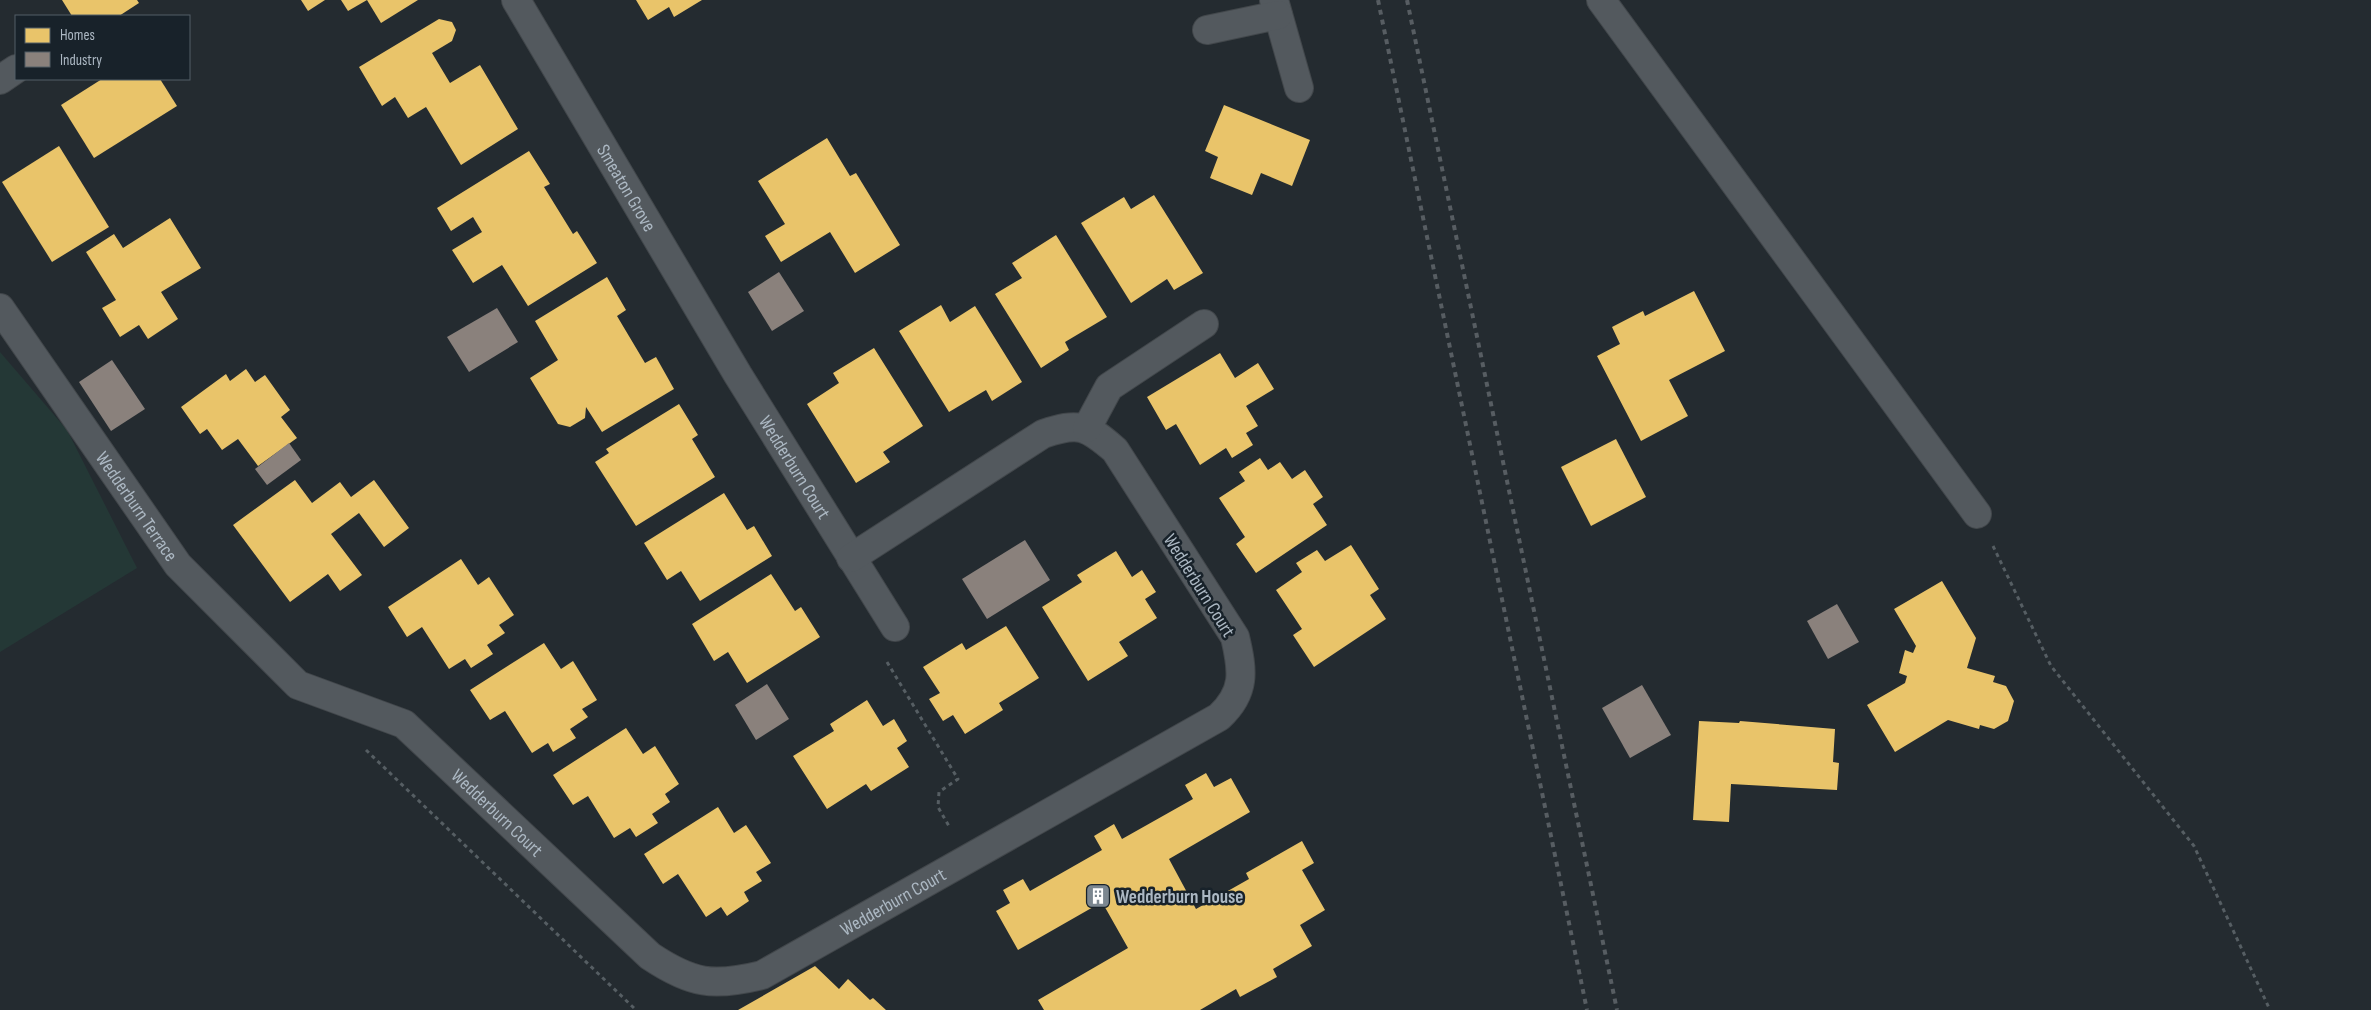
<svg xmlns="http://www.w3.org/2000/svg" width="2371" height="1010" viewBox="0 0 2371 1010" font-family="'Sofia Sans Condensed',sans-serif">
<style>
.green{fill:#243836}
.homes{fill:#e9c46a}
.industry{fill:#8a817c}
.lines{fill:none;stroke-linecap:round;stroke-linejoin:round}
.minor-casing{stroke:#42474b;stroke-width:30}
.path{stroke:#565e63;stroke-width:3;stroke-dasharray:4 4;stroke-linecap:butt}
.minor{stroke:#53595e;stroke-width:28}
.rail{stroke:#575d62;stroke-width:4;stroke-dasharray:5 5;stroke-linecap:butt}
.labels{text-anchor:middle;stroke-width:5;stroke-linejoin:round;paint-order:stroke}
.street-label{font-size:19px;fill:#acb8c3;stroke:#18222a}
.poi-label{font-size:19px;font-weight:bold;fill:#acb8c3;stroke:#18222a;text-anchor:start}
</style>
<rect width="100%" height="100%" fill="#242b30"/>
<polygon class="green" points="0,352 67,430 137,568 0,652"/>
<g class="homes">
<polygon points="62,0 137,0 139,3 119,16 72,16"/>
<polygon points="301,0 325,0 308,11"/>
<polygon points="341,0 367,0 348,11"/>
<polygon points="367,0 418,0 381,23"/>
<polygon points="636,0 702,0 674,17 669,7 648,20"/>
<polygon points="439,19 452,22 456,30 452,41 432,53 450,83 480,65 518,129 461,165 426,107 408,118 395,97 382,106 359,67"/>
<polygon points="102,79 160,79 177,106 94,158 61,105"/>
<polygon points="1224,105 1310,140 1292,186 1261,173 1252,195 1210,178 1218,157 1205,151"/>
<polygon points="827,138 850,176 856,173 900,245 855,273 830,232 781,262 765,236 785,224 758,181"/>
<polygon points="59,146 109,227 52,262 2,182"/>
<polygon points="529,151 550,184 544,187 573,234 577,231 597,263 528,306 502,265 473,283 452,250 482,232 473,217 451,231 437,208"/>
<polygon points="1154,195 1203,273 1174,290 1167,279 1131,303 1081,223 1124,197 1131,209"/>
<polygon points="170,218 201,268 161,292 178,319 148,339 139,325 120,337 102,308 116,300 86,252 114,234 123,248"/>
<polygon points="1056,235 1107,317 1065,342 1069,350 1041,368 995,294 1022,278 1012,263"/>
<polygon points="607,277 626,310 617,316 645,363 656,357 674,389 602,432 586,407 585,418 570,427 558,424 530,378 558,360 535,321"/>
<polygon points="1694,291 1725,351 1669,380 1688,416 1641,441 1597,356 1620,344 1612,327 1643,311 1645,316"/>
<polygon points="941,305 950,322 975,306 1022,382 992,401 986,390 949,412 899,331"/>
<polygon points="874,348 923,426 883,452 890,462 856,483 807,404 839,383 833,373"/>
<polygon points="1220,353 1235,378 1258,363 1274,389 1246,406 1258,426 1246,433 1253,445 1232,458 1226,448 1200,465 1176,424 1166,430 1147,397"/>
<polygon points="246,369 255,382 265,375 290,410 281,417 297,438 258,466 238,439 222,450 207,429 200,434 181,407 226,374 230,381"/>
<polygon points="679,404 698,435 692,439 715,477 636,526 595,462 609,453 606,449"/>
<polygon points="1616,439 1646,497 1591,526 1561,467"/>
<polygon points="1260,458 1268,470 1280,462 1292,479 1305,470 1323,497 1313,504 1327,525 1256,573 1236,544 1245,537 1219,498 1245,481 1239,472"/>
<polygon points="295,480 312,503 340,482 351,497 374,480 409,528 384,547 359,513 331,534 362,575 340,591 328,574 290,602 233,525"/>
<polygon points="724,493 747,530 754,526 772,556 700,601 681,571 667,580 644,543"/>
<polygon points="1351,545 1379,589 1370,595 1386,619 1314,667 1293,635 1302,629 1276,590 1302,572 1296,563 1317,550 1325,561"/>
<polygon points="1116,551 1132,577 1142,570 1156,592 1145,599 1157,618 1119,642 1128,656 1088,681 1042,607 1082,582 1077,575"/>
<polygon points="461,559 478,585 489,577 514,615 499,625 505,633 487,645 493,654 471,668 465,659 449,669 422,627 407,637 388,607"/>
<polygon points="771,574 795,611 801,607 820,637 747,683 728,652 714,661 692,624"/>
<polygon points="1942,581 1976,638 1967,668 1995,676 1993,682 2006,686 2014,701 2008,721 1994,729 1980,725 1979,729 1948,720 1895,752 1867,705 1905,683 1907,676 1899,673 1905,650 1913,653 1916,646 1894,609"/>
<polygon points="1006,626 1039,678 999,703 1003,710 965,734 953,715 943,721 929,699 940,693 923,667 962,643 966,650"/>
<polygon points="544,643 561,669 573,661 597,700 582,709 588,717 570,729 576,738 553,752 548,743 532,753 505,711 490,720 470,690"/>
<polygon points="867,700 883,726 894,719 907,741 897,748 909,767 871,791 866,784 827,809 793,756 834,731 830,724"/>
<polygon points="1699,721 1739,723 1740,721 1835,729 1833,762 1839,763 1837,790 1731,784 1729,822 1693,820"/>
<polygon points="626,728 643,754 655,746 679,784 665,794 670,802 652,814 658,823 636,837 630,828 614,838 588,796 573,805 553,775"/>
<polygon points="1206,773 1214,787 1231,778 1250,812 1169,859 1196,909 1249,879 1246,873 1302,841 1314,863 1302,870 1325,910 1300,925 1312,946 1273,969 1277,977 1240,997 1236,989 1200,1010 1044,1010 1038,1000 1128,948 1102,902 1018,950 996,911 1010,903 1003,890 1023,879 1030,891 1102,850 1094,836 1114,824 1122,839 1193,799 1185,785"/>
<polygon points="718,807 734,833 746,825 771,863 756,872 762,881 744,892 749,901 727,916 721,907 706,917 678,874 663,884 644,854"/>
<polygon points="815,966 839,989 848,979 870,1000 873,998 886,1010 738,1010"/>
</g>
<g class="industry">
<polygon points="779,272 804,311 772,331 748,292"/>
<polygon points="497,308 518,342 469,372 447,337"/>
<polygon points="112,360 145,409 111,431 79,382"/>
<polygon points="289,443 301,460 267,485 255,469"/>
<polygon points="1025,540 1050,580 987,619 962,579"/>
<polygon points="1837,604 1859,642 1828,659 1807,621"/>
<polygon points="767,684 789,719 756,740 735,705"/>
<polygon points="1642,685 1671,735 1630,758 1602,708"/>
</g>
<g class="lines">
<defs>
<g id="minor">
<path id="s1" d="M516 0 738 375 895 627"/>
<polyline points="1274,0 1299,88"/>
<polyline points="1601,0 1977,514"/>
<polyline points="1207,30 1278,15"/>
<polyline points="0,80 16,69"/>
<path id="s2" d="M0 308 178 565 298 685 404 724 650 956C692 984 713 987 762 975L1219 717C1246 692 1243 671 1235 637L1115 450C1086 425 1079 422 1043 434L851 558"/>
<polyline points="1087,428 1109,387 1204,324"/>
</g>
</defs>
<use href="#minor" class="minor-casing"/>
<g class="path">
<polyline points="1993,546 2051,666 2194,846 2270,1010"/>
<polyline points="887,662 958,779 939,792 938,807 950,828"/>
<polyline points="366,750 636,1010"/>
</g>
<use href="#minor" class="minor"/>
<g class="rail">
<polyline points="1378,0 1587,1010"/>
<polyline points="1407,0 1617,1010"/>
</g>
</g>
<defs>
<symbol id="building-square" viewBox="-11 -11 22 22"><rect x="-9" y="-9" width="18" height="18" rx="4" fill="#7c8790" stroke="#18222a"/><path d="M-4-6H4V6H1V3H-1V6H-4ZM-2.5-4.3h1.7v1.8h-1.7ZM.8-4.3h1.7v1.8H.8ZM-2.5-1h1.7V.8h-1.7ZM.8-1h1.7V.8H.8Z" fill="#fff"/></symbol>
</defs>
<g fill-rule="evenodd">
<use href="#building-square" x="1084" y="882" width="28" height="28"/>
</g>
<g class="labels">
<g class="street-label">
<text dy="7" stroke="none"><textPath href="#s1" startOffset="218">Smeaton Grove</textPath></text>
<text dy="7" stroke="none"><textPath href="#s1" startOffset="544">Wedderburn Court</textPath></text>
<text dy="7" stroke="none"><textPath href="#s2" startOffset="241">Wedderburn Terrace</textPath></text>
<text transform="translate(1200 585) rotate(58)" y="7">Wedderburn Court</text>
<text dy="7" stroke="none"><textPath href="#s2" startOffset="724">Wedderburn Court</textPath></text>
<text dy="7" stroke="none"><textPath href="#s2" startOffset="1202">Wedderburn Court</textPath></text>
</g>
<g class="poi-label">
<text x="1116" y="903">Wedderburn House</text>
</g>
</g>
<rect x="15" y="15" width="175" height="65" fill="#18222a" stroke="#535e67"/>
<rect x="25" y="28" width="25" height="15" fill="#e9c46a" stroke="#535e67"/>
<text x="60" y="40" font-size="15" fill="#acb8c3">Homes</text>
<rect x="25" y="52" width="25" height="15" fill="#8a817c" stroke="#535e67"/>
<text x="60" y="65" font-size="15" fill="#acb8c3">Industry</text>
</svg>
